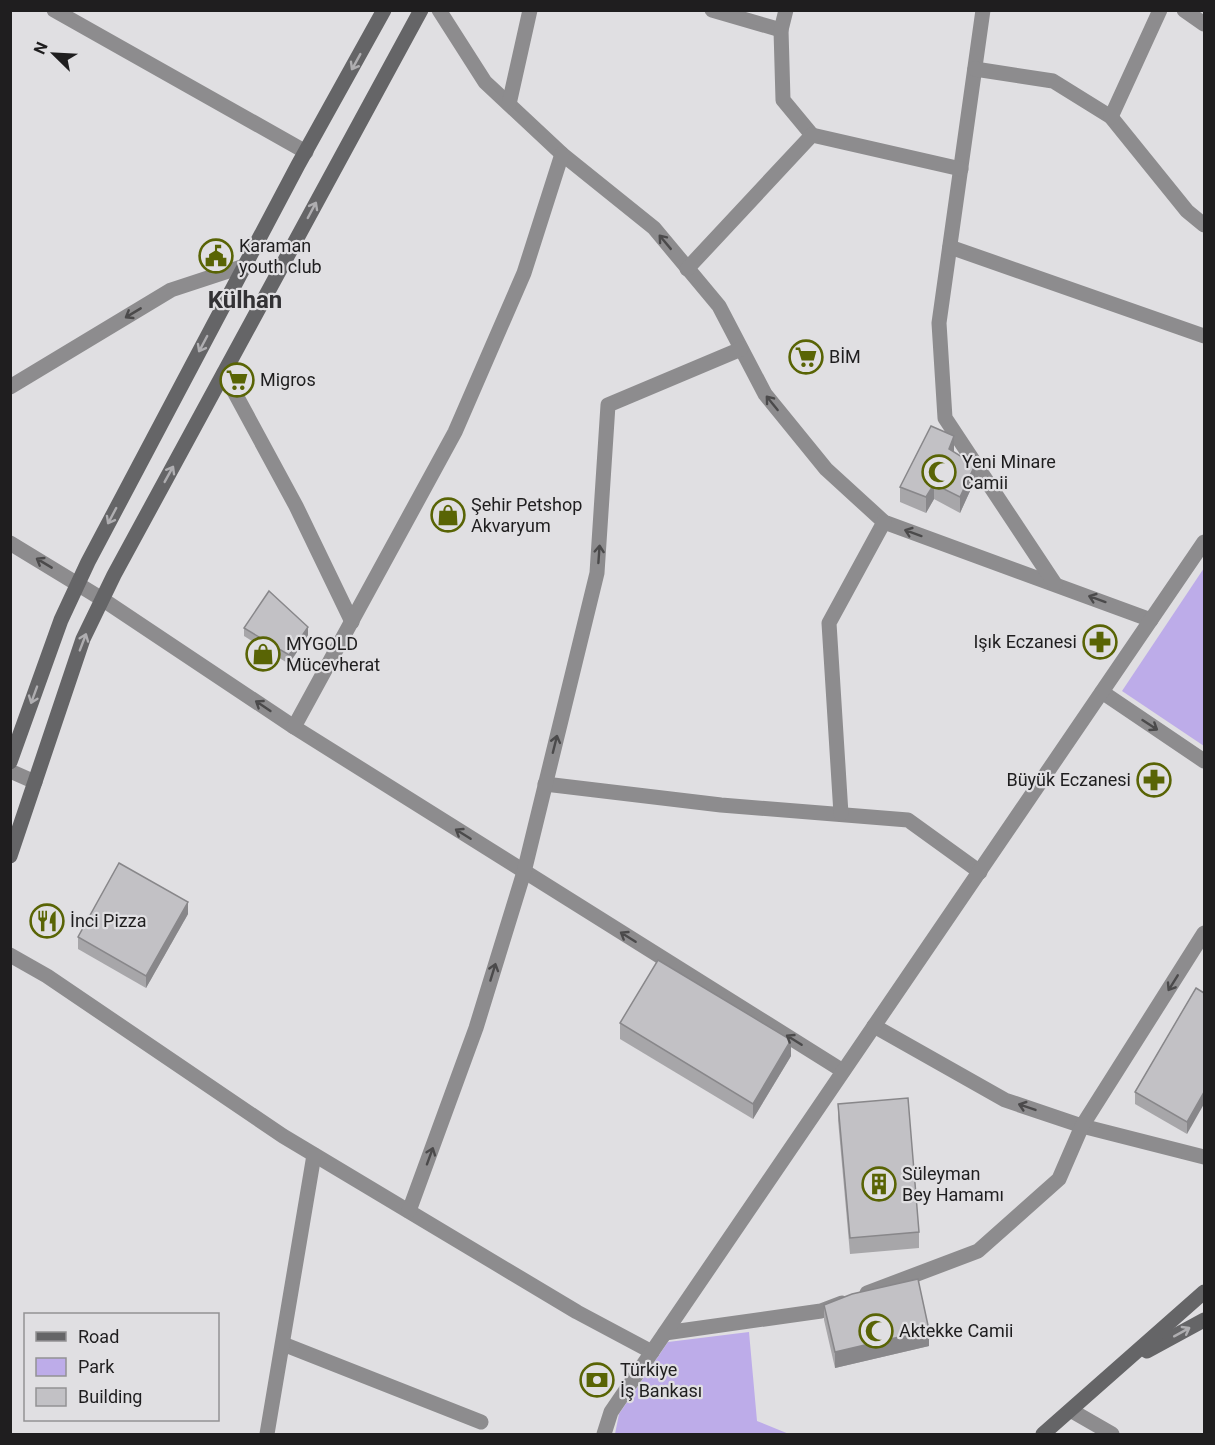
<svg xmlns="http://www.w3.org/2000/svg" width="1215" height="1445" viewBox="0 0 1215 1445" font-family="Roboto,sans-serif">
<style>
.green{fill:#bdace9}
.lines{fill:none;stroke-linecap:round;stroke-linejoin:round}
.minor{stroke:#8d8c8e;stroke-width:15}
.tertiary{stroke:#8d8c8e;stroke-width:15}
.secondary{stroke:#656567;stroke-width:15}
.wall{fill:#a7a6a9}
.shaded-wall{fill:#88878a}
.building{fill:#c2c1c5;stroke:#88878a;stroke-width:1.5}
.oneway{stroke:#afaeb1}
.oneway2{stroke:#4b4a4b}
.labels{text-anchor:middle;stroke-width:4.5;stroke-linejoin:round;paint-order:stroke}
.poi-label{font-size:18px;fill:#1f1e1f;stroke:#e0dfe2;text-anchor:start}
.district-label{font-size:24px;font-weight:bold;fill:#333235;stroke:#e0dfe2}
</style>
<rect width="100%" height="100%" fill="#e0dfe2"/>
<g class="green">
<polygon points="1204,568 1204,746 1122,691"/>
<polygon points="749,1332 757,1421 789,1434 615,1434 619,1414 668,1342"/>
</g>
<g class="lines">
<g class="minor">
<polyline points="54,10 306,152"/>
<polyline points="439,10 485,82 562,154 654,228 719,306 765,394 826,469 884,522 1151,620"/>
<polyline points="712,10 781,30"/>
<polyline points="786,10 781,30 783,100 812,135"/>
<polyline points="983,10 939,323 945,418 1055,584"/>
<polyline points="1184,10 1204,24"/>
<polyline points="975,69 1053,81 1111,117 1187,211 1204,225"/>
<polyline points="509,104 530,10"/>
<polyline points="1111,117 1160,10"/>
<polyline points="950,247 1204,336"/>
<polyline points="687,269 812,135 961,169"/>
<polyline points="224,373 296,506 352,622"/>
<polyline points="10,387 171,290 244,266"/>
<polyline points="10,543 102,599 294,727 843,1071"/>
<polyline points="1102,692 1204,761"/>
<polyline points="294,727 455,432 524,273 562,154"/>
<polyline points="10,771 35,782"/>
<polyline points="545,784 721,805 908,820 980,872"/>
<polyline points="841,814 829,623 884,522"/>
<polyline points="10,955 47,976 283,1136 577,1312 652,1352"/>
<polyline points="874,1026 1005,1100 1082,1126 1204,1157"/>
<polyline points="409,1211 476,1028 524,872 597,573 608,405 741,349"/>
<polyline points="867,1293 978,1251 1059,1179 1082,1126 1204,933"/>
<polyline points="665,1333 821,1311 842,1303"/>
<polyline points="283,1344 481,1422"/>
<polyline points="1072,1411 1112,1434"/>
<polyline points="267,1434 314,1155"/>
</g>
<polyline class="tertiary" points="604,1434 611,1412 1204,542"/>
<g class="secondary">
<polyline points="10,762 61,620 88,562 298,165 384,10"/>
<polyline points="10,856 83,639 114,575 421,10"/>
<polyline points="1147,1351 1204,1320"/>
<polyline points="1043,1434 1204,1292"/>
</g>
</g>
<g class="wall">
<polygon points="953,452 975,480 960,513 934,499 926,513 900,502 900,487"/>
<polygon points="244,628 308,635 289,664 244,636"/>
<polygon points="188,914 146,988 78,949 78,937"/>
<polygon points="1196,988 1187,1134 1135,1104 1135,1092"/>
<polygon points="620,1023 791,1056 753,1119 620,1039"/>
<polygon points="838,1104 919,1232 919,1248 850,1254 838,1120"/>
<polygon points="824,1305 929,1346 835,1368 824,1320"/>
</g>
<g class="shaded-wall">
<polygon points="954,436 954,451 949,465 949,449"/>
<polygon points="975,465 975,480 960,513 960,497"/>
<polygon points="934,484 934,499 926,513 926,497"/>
<polygon points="308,627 308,635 289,664 289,655"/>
<polygon points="188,902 188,914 146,988 146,976"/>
<polygon points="791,1040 791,1056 753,1119 753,1104"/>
<polygon points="1204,1092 1204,1104 1187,1134 1187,1122"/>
<polygon points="929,1330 929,1346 835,1368 835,1352"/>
</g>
<g class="building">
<polygon points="931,426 954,436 949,449 975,465 960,497 934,484 926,497 900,487"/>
<polygon points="269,591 308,627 289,655 244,628"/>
<polygon points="119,863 188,902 146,976 78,937"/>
<polygon points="658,960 791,1040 753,1104 620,1023"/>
<polygon points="1196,988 1204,993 1204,1092 1187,1122 1135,1092"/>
<polygon points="908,1098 919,1232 850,1238 838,1104"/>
<polygon points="918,1279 929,1330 835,1352 824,1305 852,1294"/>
</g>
<defs><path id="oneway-shaft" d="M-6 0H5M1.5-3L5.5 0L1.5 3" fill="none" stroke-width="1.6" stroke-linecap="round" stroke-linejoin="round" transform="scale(1.5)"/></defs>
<g class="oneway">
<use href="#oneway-shaft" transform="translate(356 62) rotate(119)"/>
<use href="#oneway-shaft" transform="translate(312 210) rotate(-62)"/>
<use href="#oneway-shaft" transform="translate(203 344) rotate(118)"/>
<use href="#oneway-shaft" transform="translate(169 474) rotate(-61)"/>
<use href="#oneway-shaft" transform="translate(112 516) rotate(118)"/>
<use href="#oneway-shaft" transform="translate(83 642) rotate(-69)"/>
<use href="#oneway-shaft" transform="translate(34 695) rotate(110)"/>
<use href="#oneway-shaft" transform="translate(1182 1332) rotate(-29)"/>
</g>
<g class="oneway2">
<use href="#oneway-shaft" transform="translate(665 242) rotate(-130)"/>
<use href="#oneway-shaft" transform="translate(133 313) rotate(149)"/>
<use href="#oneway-shaft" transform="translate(772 403) rotate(-129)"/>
<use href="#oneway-shaft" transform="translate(913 533) rotate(-160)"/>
<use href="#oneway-shaft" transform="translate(599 554) rotate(-86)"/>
<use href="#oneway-shaft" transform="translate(44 563) rotate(-149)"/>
<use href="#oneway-shaft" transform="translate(1097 599) rotate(-160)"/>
<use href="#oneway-shaft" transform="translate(263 706) rotate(-146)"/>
<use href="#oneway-shaft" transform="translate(1150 725) rotate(33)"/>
<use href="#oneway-shaft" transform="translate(555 744) rotate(-76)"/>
<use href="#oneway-shaft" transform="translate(463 834) rotate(-148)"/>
<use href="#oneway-shaft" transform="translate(628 937) rotate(-148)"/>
<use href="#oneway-shaft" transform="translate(493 972) rotate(-73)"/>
<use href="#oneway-shaft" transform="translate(1173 983) rotate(122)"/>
<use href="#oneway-shaft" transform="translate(794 1040) rotate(-148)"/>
<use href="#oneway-shaft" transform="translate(1027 1107) rotate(-161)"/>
<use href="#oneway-shaft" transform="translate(430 1156) rotate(-70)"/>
</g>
<defs>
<symbol id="civic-ring" viewBox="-11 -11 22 22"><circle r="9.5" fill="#e0dfe2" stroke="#596405" stroke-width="1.5"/><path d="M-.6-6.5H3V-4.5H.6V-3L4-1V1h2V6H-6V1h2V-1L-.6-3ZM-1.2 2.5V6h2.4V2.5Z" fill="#596405"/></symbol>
<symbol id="supermarket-ring" viewBox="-11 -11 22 22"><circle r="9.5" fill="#e0dfe2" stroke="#596405" stroke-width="1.5"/><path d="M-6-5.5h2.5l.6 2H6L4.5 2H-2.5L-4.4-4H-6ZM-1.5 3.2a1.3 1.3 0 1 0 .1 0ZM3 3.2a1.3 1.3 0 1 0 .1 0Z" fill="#596405"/></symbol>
<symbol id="mosque-ring" viewBox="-11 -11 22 22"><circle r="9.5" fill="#e0dfe2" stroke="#596405" stroke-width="1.5"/><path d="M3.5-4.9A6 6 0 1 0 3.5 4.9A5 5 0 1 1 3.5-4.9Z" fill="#596405"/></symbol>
<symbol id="shop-ring" viewBox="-11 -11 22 22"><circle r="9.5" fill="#e0dfe2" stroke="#596405" stroke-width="1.5"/><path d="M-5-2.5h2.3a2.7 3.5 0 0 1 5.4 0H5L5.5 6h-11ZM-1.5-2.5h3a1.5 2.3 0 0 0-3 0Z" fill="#596405"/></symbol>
<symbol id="pharmacy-ring" viewBox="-11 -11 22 22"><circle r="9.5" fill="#e0dfe2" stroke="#596405" stroke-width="1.5"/><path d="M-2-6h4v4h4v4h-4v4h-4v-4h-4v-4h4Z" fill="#596405"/></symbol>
<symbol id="restaurant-ring" viewBox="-11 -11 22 22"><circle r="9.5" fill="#e0dfe2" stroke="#596405" stroke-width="1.5"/><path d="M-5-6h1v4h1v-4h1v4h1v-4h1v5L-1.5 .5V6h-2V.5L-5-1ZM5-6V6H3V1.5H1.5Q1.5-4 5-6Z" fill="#596405"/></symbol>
<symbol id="building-ring" viewBox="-11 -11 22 22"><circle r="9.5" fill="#e0dfe2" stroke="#596405" stroke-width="1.5"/><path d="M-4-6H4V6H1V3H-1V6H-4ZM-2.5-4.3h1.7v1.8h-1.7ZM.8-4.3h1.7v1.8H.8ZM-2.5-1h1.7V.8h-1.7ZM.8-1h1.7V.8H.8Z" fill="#596405"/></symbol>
<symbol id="bank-ring" viewBox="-11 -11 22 22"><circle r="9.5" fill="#e0dfe2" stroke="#596405" stroke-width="1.5"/><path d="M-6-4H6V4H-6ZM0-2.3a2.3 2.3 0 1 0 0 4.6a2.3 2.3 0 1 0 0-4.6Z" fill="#596405"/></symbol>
</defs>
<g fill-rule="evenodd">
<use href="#civic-ring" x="197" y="237" width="38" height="38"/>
<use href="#supermarket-ring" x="787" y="338" width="38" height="38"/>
<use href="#supermarket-ring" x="218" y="361" width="38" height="38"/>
<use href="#mosque-ring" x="920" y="453" width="38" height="38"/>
<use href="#shop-ring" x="429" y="496" width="38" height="38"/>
<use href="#pharmacy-ring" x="1081" y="623" width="38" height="38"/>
<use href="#shop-ring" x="244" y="635" width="38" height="38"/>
<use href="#pharmacy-ring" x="1135" y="761" width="38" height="38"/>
<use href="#restaurant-ring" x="28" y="902" width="38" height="38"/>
<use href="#building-ring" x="860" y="1165" width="38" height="38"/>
<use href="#mosque-ring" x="857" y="1312" width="38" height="38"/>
<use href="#bank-ring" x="578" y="1361" width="38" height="38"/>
</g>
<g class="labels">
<g class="poi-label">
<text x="239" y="252">Karaman<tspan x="239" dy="21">youth club</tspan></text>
<text x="829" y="363">BİM</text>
<text x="260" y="386">Migros</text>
<text x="962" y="468">Yeni Minare<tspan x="962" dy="21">Camii</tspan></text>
<text x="471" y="511">Şehir Petshop<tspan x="471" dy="21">Akvaryum</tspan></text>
<text x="1077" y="648" text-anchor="end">Işık Eczanesi</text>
<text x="286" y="650">MYGOLD<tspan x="286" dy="21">Mücevherat</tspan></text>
<text x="1131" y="786" text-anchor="end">Büyük Eczanesi</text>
<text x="70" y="927">İnci Pizza</text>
<text x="902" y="1180">Süleyman<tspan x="902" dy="21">Bey Hamamı</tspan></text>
<text x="899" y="1337">Aktekke Camii</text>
<text x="620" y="1376">Türkiye<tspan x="620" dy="21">İş Bankası</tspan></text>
</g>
<g class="district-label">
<text x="245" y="308">Külhan</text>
</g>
</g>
<rect width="1215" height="1445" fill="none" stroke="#1f1e1f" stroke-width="24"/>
<rect x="24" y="1313" width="195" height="108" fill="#e0dfe2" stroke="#939294" stroke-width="1.5"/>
<rect x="36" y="1332" width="30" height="9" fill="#656567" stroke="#939294" stroke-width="1.5"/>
<text x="78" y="1343" font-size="18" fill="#1f1e1f">Road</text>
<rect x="36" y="1358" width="30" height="18" fill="#bdace9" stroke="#939294" stroke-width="1.5"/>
<text x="78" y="1373" font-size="18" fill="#1f1e1f">Park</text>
<rect x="36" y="1388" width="30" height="18" fill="#c2c1c5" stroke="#939294" stroke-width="1.5"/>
<text x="78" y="1403" font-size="18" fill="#1f1e1f">Building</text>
<g transform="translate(54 54) rotate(294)" stroke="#e0dfe2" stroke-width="4.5" paint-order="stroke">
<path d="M0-4.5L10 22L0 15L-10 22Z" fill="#1f1e1f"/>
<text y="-9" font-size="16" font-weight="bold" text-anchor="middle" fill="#1f1e1f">N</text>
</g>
</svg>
